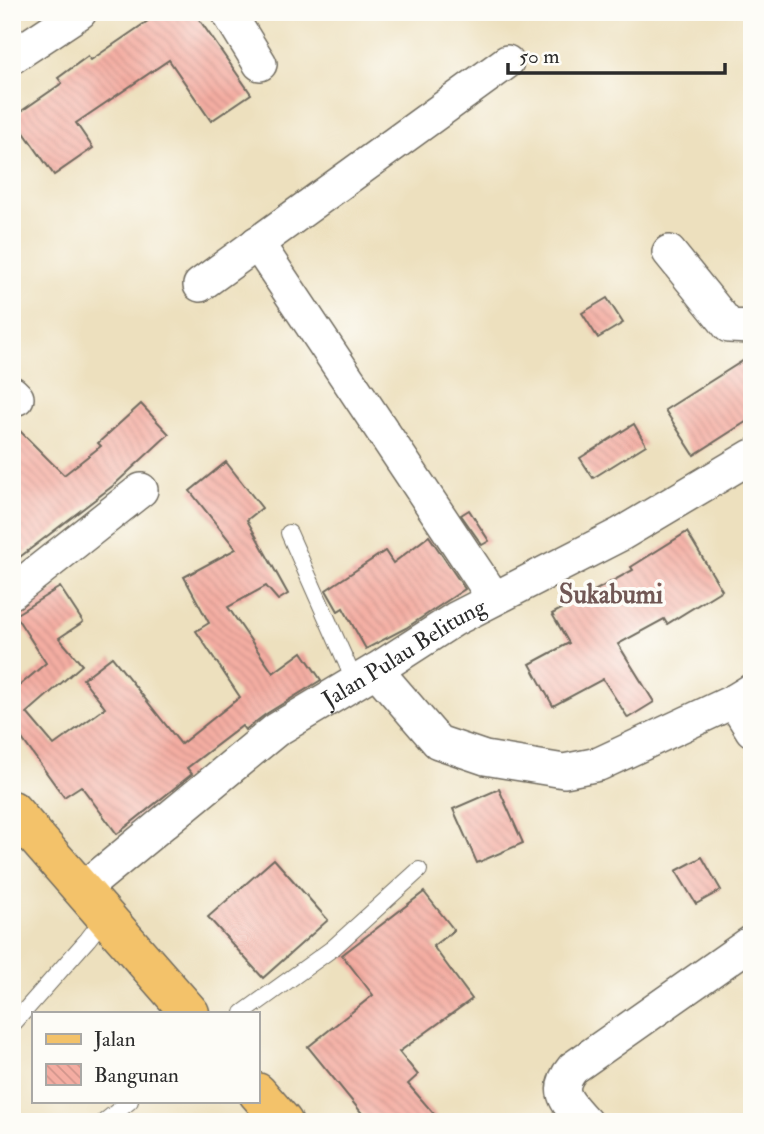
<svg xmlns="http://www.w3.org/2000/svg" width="764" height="1134" viewBox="0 0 764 1134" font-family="'IM FELL Double Pica',serif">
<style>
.building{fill:url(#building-back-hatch)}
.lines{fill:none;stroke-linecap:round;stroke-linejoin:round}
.service-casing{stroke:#6f6a5e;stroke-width:18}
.minor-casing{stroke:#6f6a5e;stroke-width:36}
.primary-casing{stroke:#6f6a5e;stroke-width:41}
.service{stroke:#fff;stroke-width:16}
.minor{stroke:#fff;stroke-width:33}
.primary{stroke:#f3c26a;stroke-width:38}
.labels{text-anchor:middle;stroke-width:7;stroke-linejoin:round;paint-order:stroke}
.street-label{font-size:23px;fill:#2b2b2b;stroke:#fdfcf7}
.quarter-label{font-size:26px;font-weight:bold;fill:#715855;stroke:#fdfcf7}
</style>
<defs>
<pattern id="building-back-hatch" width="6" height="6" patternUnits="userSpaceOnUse" patternTransform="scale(1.75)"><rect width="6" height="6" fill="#f4ada2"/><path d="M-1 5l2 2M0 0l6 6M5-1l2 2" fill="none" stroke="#d1958c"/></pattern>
</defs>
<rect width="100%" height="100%" fill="#fdfcf7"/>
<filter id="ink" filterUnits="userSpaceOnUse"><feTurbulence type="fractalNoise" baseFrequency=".0143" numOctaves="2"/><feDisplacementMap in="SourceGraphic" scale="14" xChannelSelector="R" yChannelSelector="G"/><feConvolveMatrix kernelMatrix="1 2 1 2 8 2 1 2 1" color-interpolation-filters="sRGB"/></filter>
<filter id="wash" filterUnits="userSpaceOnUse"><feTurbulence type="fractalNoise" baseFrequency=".00686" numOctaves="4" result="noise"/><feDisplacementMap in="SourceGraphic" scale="28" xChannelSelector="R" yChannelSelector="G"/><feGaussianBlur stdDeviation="1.57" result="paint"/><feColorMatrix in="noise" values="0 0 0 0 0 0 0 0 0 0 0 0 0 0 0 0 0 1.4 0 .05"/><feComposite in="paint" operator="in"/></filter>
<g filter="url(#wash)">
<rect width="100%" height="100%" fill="#ede0be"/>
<g id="blocks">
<g class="building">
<polygon points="161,12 194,12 251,94 211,121 169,60 76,123 93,148 54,175 13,117 62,83 58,78 88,56 91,60"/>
<polygon points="607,298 623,323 598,338 582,313"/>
<polygon points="752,355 752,418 694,455 665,410"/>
<polygon points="141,404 169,434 114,485 12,563 12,423 64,475 101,446 98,443"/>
<polygon points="634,424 646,445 593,478 580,458"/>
<polygon points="226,462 262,508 247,520 288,594 278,600 266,586 228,607 273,673 302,652 321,680 266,714 245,730 242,726 187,768 192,774 117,834 81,786 64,797 12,725 12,692 46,663 15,615 60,587 83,622 59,638 82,665 27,713 54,745 105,708 83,679 112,657 181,744 240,697 196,631 209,623 184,577 236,549 190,491"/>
<polygon points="469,510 489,541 482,545 461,515"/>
<polygon points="687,532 722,590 667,624 664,619 618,644 654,702 628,718 603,679 553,706 530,664 569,643 552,614 633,570 631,567"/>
<polygon points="429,536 465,589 406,628 366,649 343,608 338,611 326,590 385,551 393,563"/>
<polygon points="499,789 523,843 477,863 453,809"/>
<polygon points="702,857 721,890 696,904 676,871"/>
<polygon points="274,859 328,920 263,978 208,917"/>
<polygon points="424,892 454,930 433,946 472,999 399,1052 418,1075 408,1084 441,1122 369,1122 308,1047 373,995 342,955"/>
</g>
</g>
</g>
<g filter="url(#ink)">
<use href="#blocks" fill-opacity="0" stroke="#6f6a5e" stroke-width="2"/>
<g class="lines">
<defs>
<g id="service">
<polyline points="289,533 355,682"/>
<polyline points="243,1013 333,948 419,870"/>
<polyline points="12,1025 88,939 105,917"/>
<polyline points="104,1122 130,1101"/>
</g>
<g id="minor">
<polyline points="228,12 260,64"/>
<polyline points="12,57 80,12"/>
<polyline points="257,243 494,598"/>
<polyline points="669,252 729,326 752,327"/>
<polyline points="200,285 507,62"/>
<polyline points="12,393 17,398"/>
<polyline points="12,592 141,490"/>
<polyline points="376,670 438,742 485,758 564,771 599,764 734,701 752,690"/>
<polyline points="734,701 752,730"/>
<path id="s1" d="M82 890 276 730 376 670 455 619 621 534 752 456"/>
<path d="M585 1122C568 1103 553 1092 573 1068L752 942"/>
</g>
<g id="primary">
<polyline points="12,810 190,1013"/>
<polyline points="257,1092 283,1122"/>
</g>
</defs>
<use href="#service" class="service-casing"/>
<use href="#minor" class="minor-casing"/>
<use href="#primary" class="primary-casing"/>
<use href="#service" class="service"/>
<use href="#minor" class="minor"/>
<use href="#primary" class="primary"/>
</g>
</g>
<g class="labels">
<g class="street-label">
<text dy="8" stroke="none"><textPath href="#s1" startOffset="401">Jalan Pulau Belitung</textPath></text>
</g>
<g class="quarter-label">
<text x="611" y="603">Sukabumi</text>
</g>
</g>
<rect width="764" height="1134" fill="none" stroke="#fdfcf7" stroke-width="42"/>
<rect x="32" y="1012" width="228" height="91" fill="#fdfcf7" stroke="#a9a8a5" stroke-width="2"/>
<rect x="46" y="1034" width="35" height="10" fill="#f3c26a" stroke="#a9a8a5" stroke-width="2"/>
<text x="94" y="1046" font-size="21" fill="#2b2b2b">Jalan</text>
<rect x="46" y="1064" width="35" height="21" fill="url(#building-back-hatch)" stroke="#a9a8a5" stroke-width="2"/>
<text x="94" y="1082" font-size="21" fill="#2b2b2b">Bangunan</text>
<path d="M508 63v10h217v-10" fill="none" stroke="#2b2b2b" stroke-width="3.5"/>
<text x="519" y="63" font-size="21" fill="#2b2b2b" stroke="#fdfcf7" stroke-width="5" paint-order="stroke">50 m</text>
</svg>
